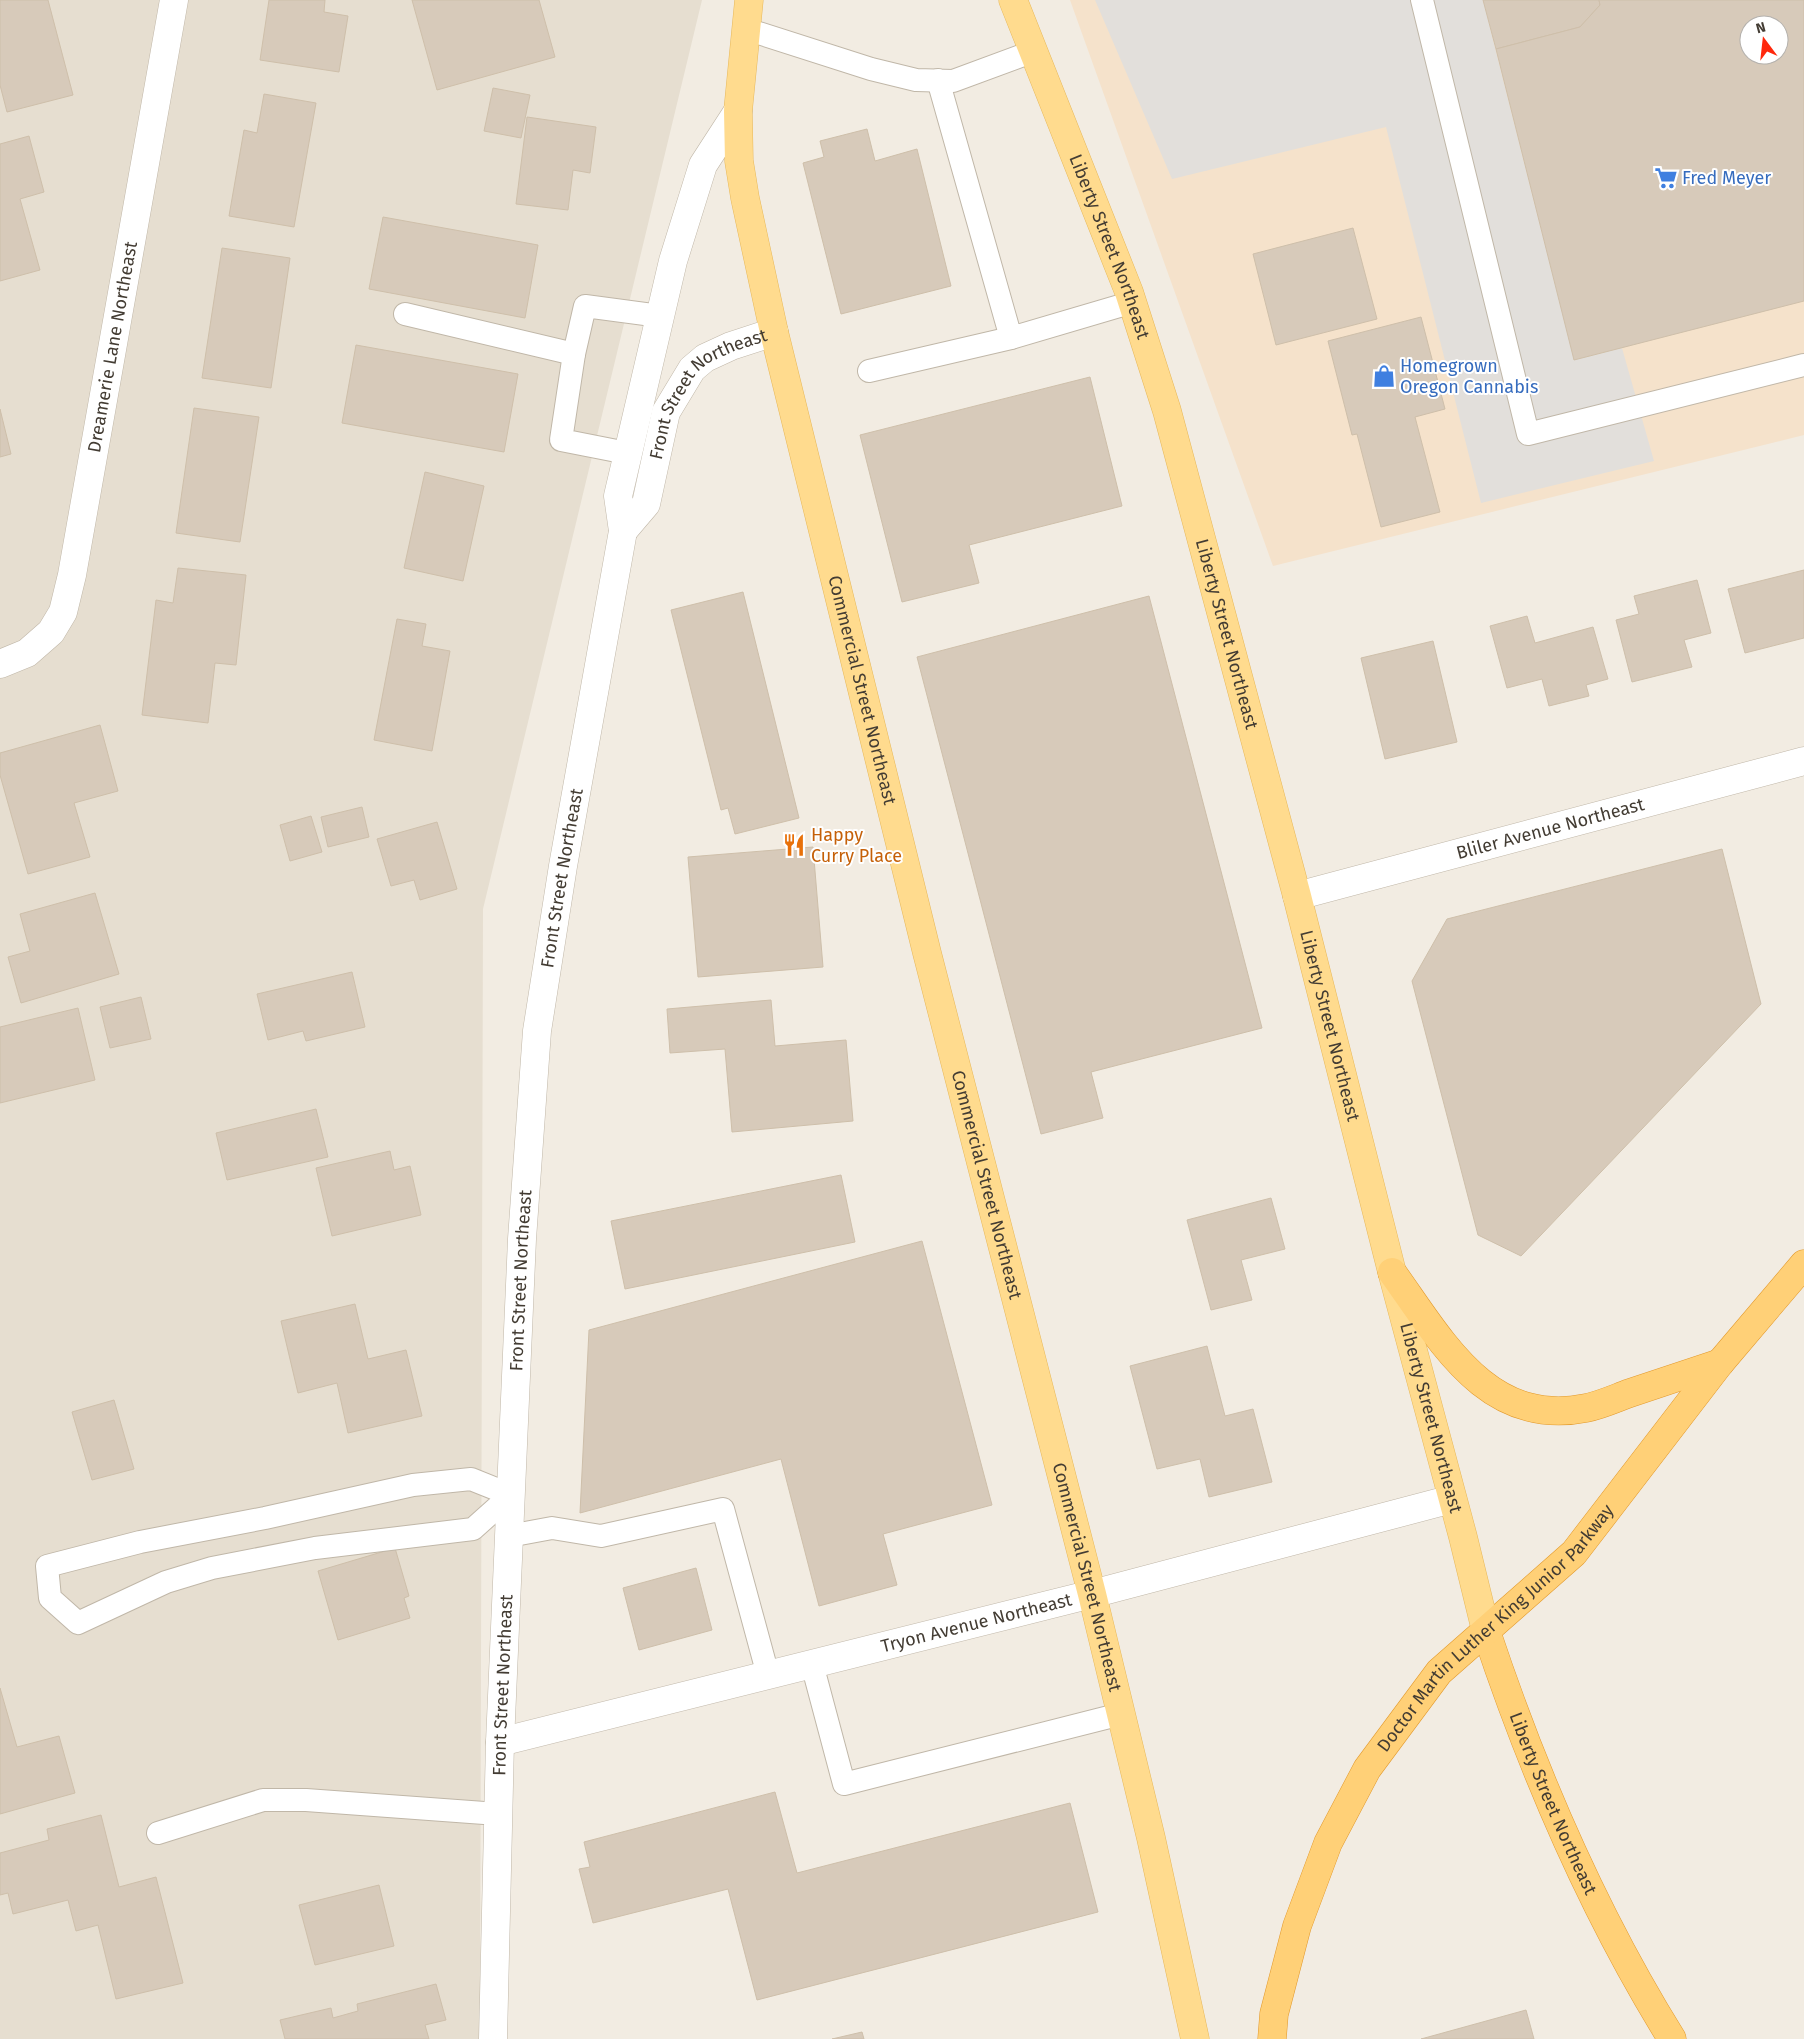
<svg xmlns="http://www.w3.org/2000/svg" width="1804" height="2039" viewBox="0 0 1804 2039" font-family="'Fira Sans',sans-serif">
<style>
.residential{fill:#e6ded0}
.commercial{fill:#f5e2cb;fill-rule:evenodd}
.parking{fill:#e2dfdb}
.building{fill:#d7caba;stroke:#cebfaa;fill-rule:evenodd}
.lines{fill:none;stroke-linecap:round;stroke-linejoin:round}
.service-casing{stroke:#c0b7a8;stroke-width:24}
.minor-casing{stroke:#c0b7a8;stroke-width:29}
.tertiary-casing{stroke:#c0b7a8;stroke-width:29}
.primary-casing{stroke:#e7b85b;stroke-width:29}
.trunk-casing{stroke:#e2992c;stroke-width:29}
.service{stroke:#fff;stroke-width:22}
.minor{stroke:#fff;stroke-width:28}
.tertiary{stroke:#fff;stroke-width:28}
.primary{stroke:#ffdb8e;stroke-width:28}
.trunk{stroke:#ffd077;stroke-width:28}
.labels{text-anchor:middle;stroke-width:4;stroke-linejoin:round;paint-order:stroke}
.shop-label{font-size:18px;fill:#366cbe;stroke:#fff;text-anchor:start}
.street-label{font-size:18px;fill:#433c33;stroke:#fff}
.food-label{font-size:18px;fill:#c56008;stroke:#fff;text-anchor:start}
</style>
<rect width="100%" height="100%" fill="#f2ece2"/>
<polygon class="residential" points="0,0 702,0 483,909 480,2039 0,2039"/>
<path class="commercial" d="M1070 0H1804V435L1273 566ZM1749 25H1779V55H1749Z"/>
<polygon class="parking" points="1095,0 1483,0 1574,360 1622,348 1654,461 1481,503 1386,127 1172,179"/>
<g class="building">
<polygon points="0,0 48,0 73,95 7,112 0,85"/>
<polygon points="269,0 325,0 324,12 348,16 339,72 260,60"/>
<polygon points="412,0 539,0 555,57 437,90"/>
<polygon points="1483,0 1599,0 1600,5 1580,27 1496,49"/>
<path d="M1599 0H1804V301L1574 360 1496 49 1580 27 1600 5ZM1749 25H1779V55H1749Z"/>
<polygon points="493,88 530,95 521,138 484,131"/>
<polygon points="264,94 316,103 294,227 229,216 244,130 257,133"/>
<polygon points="527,117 596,127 590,173 573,170 568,210 516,204"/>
<polygon points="867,129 875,161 917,149 951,286 841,314 803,163 824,157 820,141"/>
<polygon points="29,136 44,192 20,199 40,270 0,281 0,144"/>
<polygon points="383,217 538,245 525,318 369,289"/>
<polygon points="1353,228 1377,319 1276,345 1253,254"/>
<polygon points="222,248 290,258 271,388 202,378"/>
<polygon points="1421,317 1445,409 1415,417 1440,512 1381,527 1357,434 1352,435 1328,341"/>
<polygon points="356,345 518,374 504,452 342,423"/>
<polygon points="1090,377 1122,506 969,545 979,583 902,602 860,435"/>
<polygon points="194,408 259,417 240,542 176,533"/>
<polygon points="0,409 11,454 0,457"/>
<polygon points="425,472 484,486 463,581 404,568"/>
<polygon points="178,568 246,575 236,665 215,663 208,723 142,715 156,600 173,603"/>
<polygon points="1804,570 1804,638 1745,653 1728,589"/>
<polygon points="1697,580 1711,633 1684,640 1692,667 1632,682 1616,620 1639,614 1634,596"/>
<polygon points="743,592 799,818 735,834 728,808 721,810 671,610"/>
<polygon points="1149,596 1262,1028 1091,1072 1103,1118 1041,1134 917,657"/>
<polygon points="1527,616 1535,643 1593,627 1608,679 1586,685 1589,696 1549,706 1542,679 1507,688 1490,626"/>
<polygon points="397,619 426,624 422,646 450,651 432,751 374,740"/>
<polygon points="1433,641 1457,742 1385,759 1361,658"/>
<polygon points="100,725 118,791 74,803 90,857 28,874 0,775 0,753"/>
<polygon points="362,807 369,837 328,847 321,817"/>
<polygon points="311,816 322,852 290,861 280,825"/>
<polygon points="437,822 457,889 420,900 414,880 391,886 377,839"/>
<polygon points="813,847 823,967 698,977 688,857"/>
<polygon points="1722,849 1761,1004 1521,1256 1478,1235 1412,981 1447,919"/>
<polygon points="95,893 119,974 21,1003 8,957 30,951 20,914"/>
<polygon points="352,972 365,1027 306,1041 303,1031 268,1040 257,994"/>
<polygon points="141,997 151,1039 110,1048 100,1007"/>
<polygon points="771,1000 775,1046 846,1040 853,1121 732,1132 725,1049 670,1053 667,1009"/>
<polygon points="78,1008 95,1080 0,1103 0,1027"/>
<polygon points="316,1109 328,1157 227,1180 216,1133"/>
<polygon points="390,1151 394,1170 410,1166 421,1215 332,1236 316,1168"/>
<polygon points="841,1175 855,1242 625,1289 611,1221"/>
<polygon points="1271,1198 1285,1249 1241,1260 1252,1300 1211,1310 1187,1220"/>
<polygon points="922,1241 992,1505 883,1534 897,1585 819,1606 781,1459 580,1513 589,1330"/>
<polygon points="355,1304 368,1359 406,1350 422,1416 348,1433 337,1383 298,1393 281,1321"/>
<polygon points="1207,1346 1225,1416 1253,1409 1272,1482 1209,1497 1200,1459 1157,1469 1130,1366"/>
<polygon points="114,1400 134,1469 92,1480 72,1412"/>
<polygon points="395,1548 409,1596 404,1598 410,1618 338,1640 318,1571"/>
<polygon points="696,1568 712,1630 639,1650 623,1588"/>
<polygon points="0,1688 17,1747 59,1736 75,1793 0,1814"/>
<polygon points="775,1792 797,1873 1070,1803 1098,1912 757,2000 728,1889 593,1923 579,1869 590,1867 584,1842"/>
<polygon points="101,1815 119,1887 156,1877 183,1983 116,1999 98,1925 76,1931 68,1900 13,1914 8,1893 0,1895 0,1853 49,1840 47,1829"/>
<polygon points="379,1885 394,1946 315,1965 299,1905"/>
<polygon points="436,1984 446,2020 425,2025 429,2039 285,2039 280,2020 331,2008 333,2018 358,2011 357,2004"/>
<polygon points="1526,2010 1534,2039 1421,2039"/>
<polygon points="862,2032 864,2039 832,2039"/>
</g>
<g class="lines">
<defs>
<g id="service">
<polyline points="1422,0 1528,434 1804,365"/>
<polyline points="746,29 871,69 916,80 953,81 1034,51"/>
<polyline points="938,80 1011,338 1133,302"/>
<polyline points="405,314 574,354 585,306 660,316"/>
<polyline points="574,354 561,440 627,453"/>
<polyline points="869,371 1011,338"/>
<polygon points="471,1479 511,1495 473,1529 315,1548 212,1568 166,1582 78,1623 50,1598 47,1566 140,1542 265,1518 413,1485"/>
<polyline points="509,1536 552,1528 601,1536 723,1509 768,1675"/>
<polyline points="812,1664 844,1784 1121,1714"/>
<polyline points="158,1833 263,1800 306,1800 498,1814"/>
</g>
<g id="minor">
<path id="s1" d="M0 664 27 653 51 632 63 612 72 575 174 0"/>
<path id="s2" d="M1297 896 1804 761"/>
</g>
<g id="tertiary">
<path id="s3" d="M623 531 646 504 666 412 692 369 705 358 731 346 774 332"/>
<path id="s4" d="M500 1742 1092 1594 1452 1499"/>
<path id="s5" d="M493 2039 500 1742 522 1239 537 1031 563 866 623 531 618 496 673 261 703 165 738 111"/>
</g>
<g id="primary">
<path id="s6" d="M749 0 738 111 739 161 745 198 774 332 927 953 1092 1594 1151 1838 1195 2039"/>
<path id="s7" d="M1013 0 1129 292 1167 411 1297 896 1392 1272 1463 1537 1486 1631"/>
</g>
<g id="trunk">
<path d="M1392 1272C1441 1340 1487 1428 1586 1408 1601 1405 1616 1398 1630 1393 1660 1383 1690 1373 1720 1363"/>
<path id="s8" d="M1486 1631C1533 1772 1593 1912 1672 2039"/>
<path id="s9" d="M1272 2039 1274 2014 1297 1926 1328 1843 1367 1769 1439 1672 1574 1553 1720 1363 1804 1264"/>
</g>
</defs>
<use href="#service" class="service-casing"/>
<use href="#minor" class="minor-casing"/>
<use href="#tertiary" class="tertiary-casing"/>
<use href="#primary" class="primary-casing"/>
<use href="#trunk" class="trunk-casing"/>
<use href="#service" class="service"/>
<use href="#minor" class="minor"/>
<use href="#tertiary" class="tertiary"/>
<use href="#primary" class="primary"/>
<use href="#trunk" class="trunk"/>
</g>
<defs>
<symbol id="supermarket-bare" viewBox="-9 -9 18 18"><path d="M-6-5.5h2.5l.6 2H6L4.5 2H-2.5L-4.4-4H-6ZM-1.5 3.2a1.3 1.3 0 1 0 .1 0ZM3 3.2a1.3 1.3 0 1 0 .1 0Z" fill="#3f7fe0" stroke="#fff" stroke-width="2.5" paint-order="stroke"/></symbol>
<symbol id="shop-bare" viewBox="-9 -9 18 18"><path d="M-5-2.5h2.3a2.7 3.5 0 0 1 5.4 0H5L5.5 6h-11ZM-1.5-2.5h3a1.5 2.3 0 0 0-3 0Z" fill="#3f7fe0" stroke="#fff" stroke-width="2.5" paint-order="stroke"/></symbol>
<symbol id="restaurant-bare" viewBox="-9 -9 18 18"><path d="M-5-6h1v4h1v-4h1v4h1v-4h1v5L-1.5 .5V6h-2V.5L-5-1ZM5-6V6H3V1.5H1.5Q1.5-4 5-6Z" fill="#e8710a" stroke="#fff" stroke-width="2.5" paint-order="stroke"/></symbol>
</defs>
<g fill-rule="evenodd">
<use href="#supermarket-bare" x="1650" y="162" width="32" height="32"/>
<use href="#shop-bare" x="1368" y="360" width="32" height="32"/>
<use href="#restaurant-bare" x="778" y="829" width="32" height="32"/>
</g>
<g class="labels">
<g class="shop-label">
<text x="1682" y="184">Fred Meyer</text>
<text x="1400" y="372">Homegrown<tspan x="1400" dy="21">Oregon Cannabis</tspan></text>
</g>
<g class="street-label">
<text dy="6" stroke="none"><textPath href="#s7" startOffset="265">Liberty Street Northeast</textPath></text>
<text dy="6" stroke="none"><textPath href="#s1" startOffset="354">Dreamerie Lane Northeast</textPath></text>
<text dy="6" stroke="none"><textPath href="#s3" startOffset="172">Front Street Northeast</textPath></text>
<text dy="6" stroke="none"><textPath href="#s7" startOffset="670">Liberty Street Northeast</textPath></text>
<text dy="6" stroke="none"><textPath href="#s6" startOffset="705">Commercial Street Northeast</textPath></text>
<text dy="6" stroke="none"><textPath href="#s2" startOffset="262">Bliler Avenue Northeast</textPath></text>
<text dy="6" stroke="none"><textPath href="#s5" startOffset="1164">Front Street Northeast</textPath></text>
<text dy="6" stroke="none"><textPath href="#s7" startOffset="1075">Liberty Street Northeast</textPath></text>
<text dy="6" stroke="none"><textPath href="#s6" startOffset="1215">Commercial Street Northeast</textPath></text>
<text dy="6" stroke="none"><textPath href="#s5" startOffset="759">Front Street Northeast</textPath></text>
<text dy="6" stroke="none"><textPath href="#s7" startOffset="1480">Liberty Street Northeast</textPath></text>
<text dy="6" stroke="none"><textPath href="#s6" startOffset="1620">Commercial Street Northeast</textPath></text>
<text dy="6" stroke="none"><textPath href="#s4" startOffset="491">Tryon Avenue Northeast</textPath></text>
<text dy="6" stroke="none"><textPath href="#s9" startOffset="480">Doctor Martin Luther King Junior Parkway</textPath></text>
<text dy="6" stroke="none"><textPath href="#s5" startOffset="354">Front Street Northeast</textPath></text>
<text dy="6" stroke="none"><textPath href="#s8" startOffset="185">Liberty Street Northeast</textPath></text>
</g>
<g class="food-label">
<text x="811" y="841">Happy<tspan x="811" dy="21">Curry Place</tspan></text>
</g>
</g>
<g transform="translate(1764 40) rotate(345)"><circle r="24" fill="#ffffff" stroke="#b4b1ad"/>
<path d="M0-4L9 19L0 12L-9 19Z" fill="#ff280c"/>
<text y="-8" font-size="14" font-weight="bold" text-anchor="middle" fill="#433c33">N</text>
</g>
</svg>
